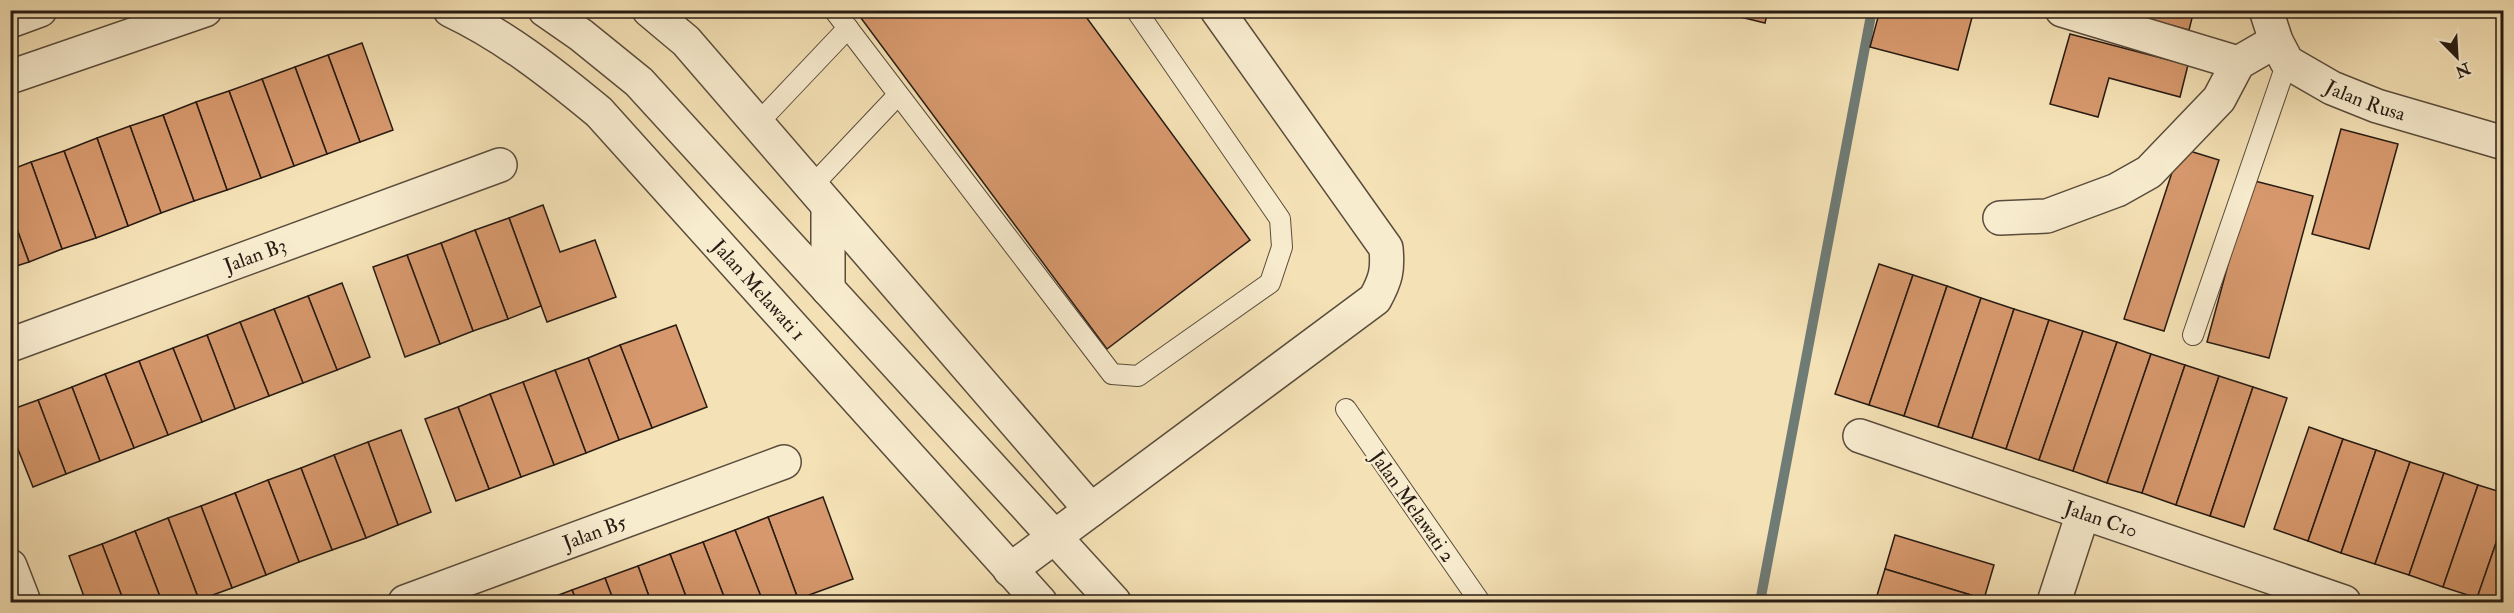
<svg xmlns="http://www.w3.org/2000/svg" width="2514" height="613" viewBox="0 0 2514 613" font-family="'IM FELL Double Pica',serif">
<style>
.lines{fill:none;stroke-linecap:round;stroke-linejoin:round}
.stream{stroke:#6f7b75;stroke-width:10}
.building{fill:#d6986c;stroke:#271b13;stroke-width:1.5}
.service-casing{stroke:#5a4c3c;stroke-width:22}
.minor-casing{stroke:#5a4c3c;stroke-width:36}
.tertiary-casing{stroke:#5a4c3c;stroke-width:36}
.service{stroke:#f8eccf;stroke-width:20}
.minor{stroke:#f8eccf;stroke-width:33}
.tertiary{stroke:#f8eccf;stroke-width:33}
.labels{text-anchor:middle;stroke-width:5;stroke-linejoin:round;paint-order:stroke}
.street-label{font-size:20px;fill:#271b13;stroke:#f8eccf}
</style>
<rect width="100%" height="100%" fill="#f4e1b5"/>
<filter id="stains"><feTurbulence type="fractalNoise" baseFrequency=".00333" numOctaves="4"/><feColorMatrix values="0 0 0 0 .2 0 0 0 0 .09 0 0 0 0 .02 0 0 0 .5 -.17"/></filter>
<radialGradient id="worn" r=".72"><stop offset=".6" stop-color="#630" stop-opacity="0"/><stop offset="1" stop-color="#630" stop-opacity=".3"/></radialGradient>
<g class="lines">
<polyline class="stream" points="1760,602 1872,10"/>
</g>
<g class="building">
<polygon points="855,10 1081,10 1250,240 1107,349"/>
<polygon points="1712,10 1768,10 1765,23"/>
<polygon points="1880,10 1974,10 1958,70 1870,47"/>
<polygon points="2113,10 2194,10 2189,30"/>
<polygon points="2070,34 2188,65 2180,97 2109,78 2098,117 2050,104"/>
<polygon points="362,43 393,130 360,142 328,55"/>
<polygon points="328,55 360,142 327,154 295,67"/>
<polygon points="295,67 327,154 294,166 262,79"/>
<polygon points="262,79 294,166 261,178 229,91"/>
<polygon points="229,91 261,178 227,190 196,102"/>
<polygon points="196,102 227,190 194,201 163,115"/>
<polygon points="163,115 194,201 161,213 130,126"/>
<polygon points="130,126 161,213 128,226 97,138"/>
<polygon points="2341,129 2398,144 2369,249 2312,234"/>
<polygon points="97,138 128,226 96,238 64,151"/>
<polygon points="2180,148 2219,160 2164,331 2124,319"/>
<polygon points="64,151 96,238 62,249 31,162"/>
<polygon points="31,162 62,249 29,262 10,210 10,170"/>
<polygon points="2251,180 2313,196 2269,358 2207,342"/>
<polygon points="543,205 560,252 595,240 616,297 547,322 509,218"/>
<polygon points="10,210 29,262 10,268"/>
<polygon points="509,218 541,306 508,319 475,230"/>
<polygon points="475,230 508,319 473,331 441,243"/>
<polygon points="441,243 473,331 440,344 407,255"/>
<polygon points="407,255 440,344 405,357 373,267"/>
<polygon points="1879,264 1913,275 1869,405 1835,394"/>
<polygon points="1913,275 1947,286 1904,416 1869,405"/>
<polygon points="342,283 370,357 337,370 308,296"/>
<polygon points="1947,286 1981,298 1938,427 1904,416"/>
<polygon points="308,296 337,370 303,383 274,309"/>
<polygon points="1981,298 2014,309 1972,438 1938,427"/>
<polygon points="274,309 303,383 269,396 240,322"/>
<polygon points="2014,309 2049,320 2006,449 1972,438"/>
<polygon points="2049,320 2083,331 2039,460 2006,449"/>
<polygon points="240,322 269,396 235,409 207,335"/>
<polygon points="676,325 707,407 652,428 620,345"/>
<polygon points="2083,331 2117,342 2073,471 2039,460"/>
<polygon points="207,335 235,409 202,422 173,348"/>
<polygon points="2117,342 2151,354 2107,483 2073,471"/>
<polygon points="620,345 652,428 619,440 588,358"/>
<polygon points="173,348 202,422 168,435 139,361"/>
<polygon points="2151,354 2185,365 2142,493 2107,483"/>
<polygon points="588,358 619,440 586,453 555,370"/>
<polygon points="139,361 168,435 134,448 105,374"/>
<polygon points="2185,365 2219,376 2176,505 2142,493"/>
<polygon points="555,370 586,453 554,465 523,382"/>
<polygon points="105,374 134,448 100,461 72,387"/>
<polygon points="2219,376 2253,387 2210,516 2176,505"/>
<polygon points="523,382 554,465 521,477 490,394"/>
<polygon points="72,387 100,461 66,474 38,400"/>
<polygon points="2253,387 2287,398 2244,527 2210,516"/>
<polygon points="490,394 521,477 489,489 458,407"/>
<polygon points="38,400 66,474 33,487 10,429 10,410"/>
<polygon points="458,407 489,489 456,501 425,419"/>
<polygon points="2309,427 2343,439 2308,541 2274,529"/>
<polygon points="401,430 431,512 398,525 368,442"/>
<polygon points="2343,439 2376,450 2341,553 2308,541"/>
<polygon points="368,442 398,525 366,538 334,455"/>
<polygon points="2376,450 2410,462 2375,564 2341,553"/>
<polygon points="334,455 366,538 332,550 301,468"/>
<polygon points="2410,462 2444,473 2409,575 2375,564"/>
<polygon points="301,468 332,550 299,562 268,480"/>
<polygon points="2444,473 2478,485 2443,587 2409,575"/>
<polygon points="268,480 299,562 266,575 235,493"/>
<polygon points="2478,485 2504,493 2504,520 2477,598 2443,587"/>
<polygon points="235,493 266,575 232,588 201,506"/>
<polygon points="823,497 853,579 798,599 768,517"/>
<polygon points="201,506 232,588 199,600 168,518"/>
<polygon points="768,517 798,599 789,602 763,602 735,530"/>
<polygon points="168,518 199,600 193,602 162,602 135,531"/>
<polygon points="2504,520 2504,602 2491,602 2477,598"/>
<polygon points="735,530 763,602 726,602 703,542"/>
<polygon points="135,531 162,602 124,602 102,544"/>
<polygon points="1895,535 1994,565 1984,599 1885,569"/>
<polygon points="703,542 726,602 688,602 670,554"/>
<polygon points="102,544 124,602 86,602 69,556"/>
<polygon points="670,554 688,602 651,602 638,566"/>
<polygon points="638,566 651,602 614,602 605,578"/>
<polygon points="1885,569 1984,599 1982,602 1875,602"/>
<polygon points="605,578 614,602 577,602 572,590"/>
<polygon points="572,590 577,602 540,602"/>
</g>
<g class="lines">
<defs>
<g id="service">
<polyline points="834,10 1112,374 1138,376 1270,283 1282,247 1280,219 1136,10"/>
<polyline points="757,124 848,28"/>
<polyline points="812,186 898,95"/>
<polyline points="2193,335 2287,62"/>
<polyline points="1346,409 1480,602"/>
</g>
<g id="minor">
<polyline points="649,10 686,41 1091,510"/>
<polyline points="2062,10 2238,63"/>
<path id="s1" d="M2266 10 2276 41 2287 62 2332 88 2377 106 2504 143"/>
<polyline points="2000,218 2047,216 2117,190 2149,172 2219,99 2238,63 2276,41"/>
<polyline points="828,289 828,206"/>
<path id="s2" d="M10 345 500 165"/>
<path id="s3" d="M1860 436 2344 602"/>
<polyline points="10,566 24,602"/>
<path d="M1010 570 1375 299C1386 279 1388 270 1386 248L1217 10"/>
<path id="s4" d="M405 602 784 462"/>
<polyline points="2054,602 2083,513"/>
</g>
<g id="tertiary">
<path id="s5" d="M450 10C505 36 553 74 599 112L1040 602"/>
<polyline points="545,10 581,35 639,82 1114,602"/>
<polyline points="10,21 40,10"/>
<polyline points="10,77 205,10"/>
</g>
</defs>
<use href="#service" class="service-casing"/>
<use href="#minor" class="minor-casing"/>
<use href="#tertiary" class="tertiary-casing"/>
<use href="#service" class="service"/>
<use href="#minor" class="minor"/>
<use href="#tertiary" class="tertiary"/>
</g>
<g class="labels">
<g class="street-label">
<text dy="7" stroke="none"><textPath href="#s1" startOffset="144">Jalan Rusa</textPath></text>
<text dy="7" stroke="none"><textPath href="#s2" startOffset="261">Jalan B3</textPath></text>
<text dy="7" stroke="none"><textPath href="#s5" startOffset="420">Jalan Melawati 1</textPath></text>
<text transform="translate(1413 506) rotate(55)" y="7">Jalan Melawati 2</text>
<text dy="7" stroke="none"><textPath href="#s3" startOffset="255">Jalan C10</textPath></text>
<text dy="7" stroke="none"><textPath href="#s4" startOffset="202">Jalan B5</textPath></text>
</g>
</g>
<rect width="2514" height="613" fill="none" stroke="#f4e1b5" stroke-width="36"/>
<rect x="12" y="12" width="2490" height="589" fill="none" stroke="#271b13" stroke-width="3"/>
<rect x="18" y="18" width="2478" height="577" fill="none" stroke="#271b13" stroke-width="1.5"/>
<g transform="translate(2457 57) rotate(156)" stroke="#f8eccf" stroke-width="4.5" paint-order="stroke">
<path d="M0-4.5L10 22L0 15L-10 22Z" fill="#271b13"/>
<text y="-9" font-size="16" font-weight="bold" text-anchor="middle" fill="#271b13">N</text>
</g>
<rect width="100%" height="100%" filter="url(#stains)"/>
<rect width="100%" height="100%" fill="url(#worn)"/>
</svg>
